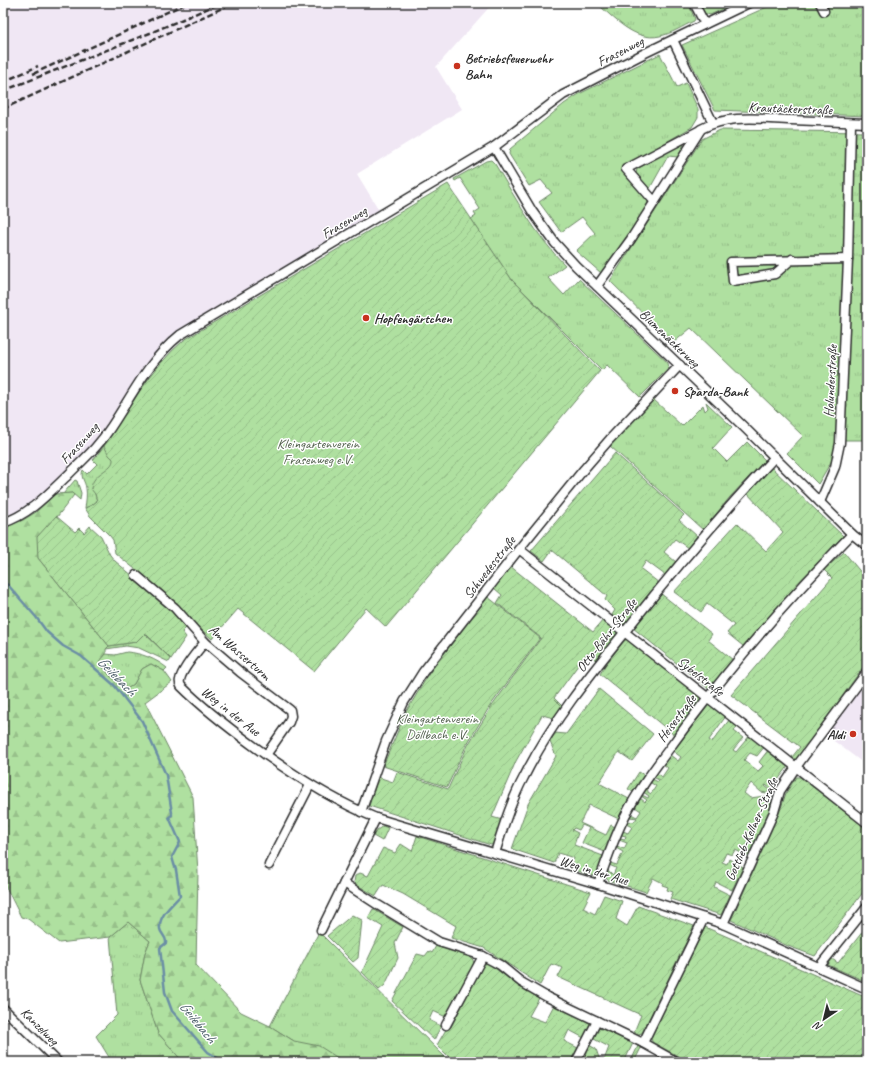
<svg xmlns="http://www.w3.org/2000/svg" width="870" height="1065" viewBox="0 0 870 1065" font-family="Caveat,sans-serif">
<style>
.built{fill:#f0e7f4}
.grass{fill:url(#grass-tufts);stroke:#6d8666}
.forest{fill:url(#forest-firs);stroke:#6d8666}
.garden{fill:url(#garden-furrows);stroke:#6d8666}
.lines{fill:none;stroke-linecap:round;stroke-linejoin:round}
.stream{stroke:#6b8ea5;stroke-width:2.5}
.minor-casing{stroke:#2b2b2b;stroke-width:11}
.minor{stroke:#fff;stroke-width:8}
.rail{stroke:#2b2b2b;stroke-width:2.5;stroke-dasharray:6 3;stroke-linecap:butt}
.poi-dot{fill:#c8321e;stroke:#fff;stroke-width:1.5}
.labels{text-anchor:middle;stroke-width:3;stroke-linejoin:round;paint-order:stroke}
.street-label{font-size:14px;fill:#2b2b2b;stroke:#fff}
.poi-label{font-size:14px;font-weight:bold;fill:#2b2b2b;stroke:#fff;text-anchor:start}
.park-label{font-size:14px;fill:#53614e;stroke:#fff}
.water-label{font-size:15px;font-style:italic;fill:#4b5d68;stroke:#fff}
</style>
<defs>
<pattern id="grass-tufts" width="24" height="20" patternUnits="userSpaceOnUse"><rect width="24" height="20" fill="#afe0a0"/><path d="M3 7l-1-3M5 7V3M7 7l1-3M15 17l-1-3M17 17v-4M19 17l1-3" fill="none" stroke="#97c08a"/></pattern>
<pattern id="forest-firs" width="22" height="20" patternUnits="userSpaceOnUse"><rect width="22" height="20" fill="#afe0a0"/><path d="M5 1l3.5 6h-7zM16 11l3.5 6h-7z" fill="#97c08a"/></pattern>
<pattern id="garden-furrows" width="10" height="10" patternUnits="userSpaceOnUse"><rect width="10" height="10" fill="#afe0a0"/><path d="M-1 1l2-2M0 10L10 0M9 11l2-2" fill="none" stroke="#97c08a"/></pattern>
</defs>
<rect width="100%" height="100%" fill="#fff"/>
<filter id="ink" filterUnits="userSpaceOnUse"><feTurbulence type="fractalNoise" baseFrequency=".025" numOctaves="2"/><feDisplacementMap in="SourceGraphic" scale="8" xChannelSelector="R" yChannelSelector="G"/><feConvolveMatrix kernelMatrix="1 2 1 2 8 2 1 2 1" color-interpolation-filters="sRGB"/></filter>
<g filter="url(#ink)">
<g class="built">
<polygon points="3,3 493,3 436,67 462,109 357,174 379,210 177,331 166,340 144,366 110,423 99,439 35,500 21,510 3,518"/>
<polygon points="867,679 867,766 826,735"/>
</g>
<g class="grass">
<path d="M596 3H688L695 19 694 21C683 26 671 34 660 36 634 42 614 17 596 3Z"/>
<polygon points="699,3 736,3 710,15 704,13"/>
<polygon points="776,3 818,3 821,8 830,3 867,3 867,116 715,110 682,45"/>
<polygon points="660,54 677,87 686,83 698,109 698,117 692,127 622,168 646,195 648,201 646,209 601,273 576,251 595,233 582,217 561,232 539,202 552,193 541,180 529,186 509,154 510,149 564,104 579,94"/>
<polygon points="720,130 867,132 867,440 844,440 818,484 787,453 803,436 691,328 673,343 610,281 702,139"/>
<polygon points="685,142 678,157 668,156 649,190 636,174 637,169"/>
<path d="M491 160 495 164C516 199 536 236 565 265L548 278 564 295 579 279 668 363 669 368 640 397 607 365 602 370 512 280 471 219 476 216 474 213 480 209 460 178 455 181 454 179 486 161Z"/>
<polygon points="653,399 682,426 703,405 705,411 708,408 706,402 732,427 713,448 727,462 747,442 765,460 730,497 703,530 610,446"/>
<path d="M107 445 113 455 114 462 95 494 97 501 92 505 85 508C86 501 87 495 86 488 85 481 80 477 83 470L87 474 97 464 93 460 104 446Z"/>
<polygon points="75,480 77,481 81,493 80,500 72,493 63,494"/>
<polygon points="144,633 171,659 169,662 139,648 126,646 106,649 109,646 136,642"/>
<path d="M127 652C141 653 156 659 167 668L164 671 151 664 142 669 134 684 127 689 111 677 99 662 106 654 115 655Z"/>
<polygon points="383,826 388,828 382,841 373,836 377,830"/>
<polygon points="128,922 150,941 145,953 140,980 158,1033 183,1062 112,1062 96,1036 117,1015 110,937"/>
<polygon points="318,934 323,936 450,1062 310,1062 294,1041 270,1026"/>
</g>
<polygon class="forest" points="72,493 74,495 57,517 56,516 38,558 109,646 106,649 106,654 99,662 111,677 127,689 134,684 142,669 151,664 164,671 172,682 145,702 193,797 198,872 196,965 241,1012 270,1026 294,1041 319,1046 338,1058 339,1062 183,1062 158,1033 140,980 145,953 150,941 128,922 110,937 59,943 28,919 21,917 3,881 3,528 23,520 36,512 55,494"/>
<g class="garden">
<path d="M448 184 512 280 600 371 386 627 366 608 314 671 238 609 212 639 195 624 171 598 115 553 113 540 110 536 90 516 85 508 92 505 97 501 95 494 91 489C92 472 114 470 113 459L109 455 104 446C128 409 151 368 184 340Z"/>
<polygon points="615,453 684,515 679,520 697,536 688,548 675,539 664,552 676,562 665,575 646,561 641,569 659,583 627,624 623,624 612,615 615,610 605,600 607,596 552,550 544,561 531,551"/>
<polygon points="771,467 843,536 794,588 743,646 727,633 734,625 707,604 701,612 674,592 737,523 766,551 783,532 747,493"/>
<polygon points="56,516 75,532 79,528 84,533 90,526 101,536 110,555 115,561 164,602 187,627 182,632 186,637 171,659 145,633 136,642 109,646 38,558 37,537"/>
<polygon points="844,552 863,575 867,573 867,662 796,760 792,757 800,747 731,695 832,578 824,570"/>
<polygon points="510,566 593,632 603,620 619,633 597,661 587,653 554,698 562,706 554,718 542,715 516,761 492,817 502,820 495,843 491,845 369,806 378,777 393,782 397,772 448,789 468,745 492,706 541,638 497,603 502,595 494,588"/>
<polygon points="660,593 712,634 708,640 733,660 710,690 633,628"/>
<polygon points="488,597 540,638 490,706 467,744 447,787 383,766 406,712 430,672"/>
<polygon points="627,639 699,695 701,701 674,735 600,674 606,664 624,641"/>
<polygon points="599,689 653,734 632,761 619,752 599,783 629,799 619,819 589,805 580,823 606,835 611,825 615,827 605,852 582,843 589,828 582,825 579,830 574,828 572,830 578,833 574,845 603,856 597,874 594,876 571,869 574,858 558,853 554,863 512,849 528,804 556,756 550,742 555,733 566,734"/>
<polygon points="711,705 726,716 709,740 712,742 730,719 738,726 734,731 743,738 733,750 736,752 751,734 765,746 757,756 750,753 744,760 758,771 763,766 759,762 769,749 787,763 787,768 771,789 766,785 765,786 770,790 767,793 761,792 751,783 744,793 750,798 765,796 771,800 770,809 748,856 735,850 732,855 726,853 722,862 727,864 729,859 743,867 732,890 716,882 714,887 730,895 721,915 670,899 673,892 667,890 668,887 662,885 663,883 653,878 646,892 608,880 605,877 608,870 613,875 616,868 609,865 610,863 617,865 623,852 616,848 617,846 624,849 627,843 619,840 620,838 625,839 626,836 621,835 623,831 628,833 632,827 626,824 628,821 634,822 637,818 630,817 631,814 637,817 641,811 635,807 640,798 645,802 647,800 641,796 642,795 648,798 649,796 643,792 647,786 648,792 651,794 656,786 651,783 651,781 652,779 658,782 659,780 653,777 656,773 662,777 668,768 663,764 670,755 678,761 681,757 673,751 708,706"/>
<polygon points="639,772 644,775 633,792 628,789"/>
<polygon points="796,777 800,777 867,829 867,887 815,956 788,946 731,920 780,811 786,793"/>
<polygon points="417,836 591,892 583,908 595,914 604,895 622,901 616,919 627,926 638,906 694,926 642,1033 638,1034 634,1032 641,1015 558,977 563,968 551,964 540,985 484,948 451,938 456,926 403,894 383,885 376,896 357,885 354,882 355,876 360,873 368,876 383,848 395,853 401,844 412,851"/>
<polygon points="373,909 403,927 395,943 398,958 385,985 379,990 362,972 383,927 368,918"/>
<polygon points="352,915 362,920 358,958 353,962 327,936"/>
<polygon points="867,926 867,982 828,965 832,959 838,963"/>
<polygon points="705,927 867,998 867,1062 689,1062 652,1042 651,1036"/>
<polygon points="436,946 470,956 473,960 474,964 446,1017 433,1011 429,1020 441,1026 434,1040 392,1001 417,954 425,956 429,951 432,953"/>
<polygon points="488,963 520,987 539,998 529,1016 545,1022 554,1005 589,1022 591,1024 584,1038 569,1030 564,1041 578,1048 572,1062 563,1062 555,1058 553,1062 454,1062 437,1045 448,1026 451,1027 483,964"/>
<polygon points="601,1028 633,1043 626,1058 631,1061 638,1046 641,1048 634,1062 580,1062 589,1045 596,1049 599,1058 604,1060 609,1047 592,1038 597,1029"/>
</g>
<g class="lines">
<g class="stream">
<polyline points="3,582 8,585 36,617 47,632 63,646 81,656 114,685 142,721 166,775 172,813"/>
<path d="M172 815 169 817 180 842 172 857 174 864 176 870 180 896C172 905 158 916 160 929 161 935 167 937 166 943L160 948 165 992 172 1011 208 1052 224 1062"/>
</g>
<defs>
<g id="minor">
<polyline points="694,3 705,24"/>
<polyline points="820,3 824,11"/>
<polyline points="673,40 713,123"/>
<polyline points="494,147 532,211 555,243 576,266 746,429 852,534 867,546"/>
<polyline points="654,201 626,169 700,130"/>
<polyline points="792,259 775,274 733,281 731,262 848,259"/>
<path d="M597 286 631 239 701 129C729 114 759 119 791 120 816 121 842 122 867 123"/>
<polyline points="820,502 835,467 840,443 848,259 851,123"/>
<path d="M3 523C30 514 48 494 68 475 84 459 99 446 111 427 133 394 148 361 180 335L494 147 563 95 645 53 749 3"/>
<polyline points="519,549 867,823"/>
<polyline points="136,575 175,608 205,642 240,672 290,710 291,716 289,722 266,755"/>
<path d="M205 642C199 649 181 671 180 680 179 682 180 684 181 686 204 709 229 728 255 747 293 775 332 800 376 818L598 884 723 924 867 989"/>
<polyline points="361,812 386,741 404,702 423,672 519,549 584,469 610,439 680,365"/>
<polyline points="376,818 344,883 378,905 439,942 483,956 500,965 521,982 547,997 643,1043 677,1062"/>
<path d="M495 853C503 828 511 801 524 777 551 723 589 676 627 629 674 570 723 512 775 457"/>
<polyline points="269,865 310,785"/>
<path d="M598 884C606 861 614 838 625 816 641 784 665 755 686 726 737 658 792 595 852 534"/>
<polyline points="723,924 774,812 780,791 796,767 867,672"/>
<polyline points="321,930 344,883"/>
<polyline points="819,967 867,907"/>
<polyline points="3,1008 58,1062"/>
<polyline points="446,1025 483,956"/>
<polyline points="643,1043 704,918"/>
<polyline points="576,1062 597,1021"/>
</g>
</defs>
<use href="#minor" class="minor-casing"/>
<use href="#minor" class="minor"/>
<g class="rail">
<polyline points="33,74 187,3"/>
<polyline points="3,82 38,66"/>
<polyline points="3,91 150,33 218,4"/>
<polyline points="3,109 233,3"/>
</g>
</g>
</g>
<g class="poi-dot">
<circle cx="457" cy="66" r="4"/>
<circle cx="366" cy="318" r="4"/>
<circle cx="675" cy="391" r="4"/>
<circle cx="853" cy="734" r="4"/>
</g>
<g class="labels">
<g class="street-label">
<text transform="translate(620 51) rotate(-27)" y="5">Frasenweg</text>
<text transform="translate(790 108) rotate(2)" y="5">Krautäckerstraße</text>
<text transform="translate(344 222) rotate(-31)" y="5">Frasenweg</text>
<text transform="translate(670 338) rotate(44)" y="5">Blumenäckerweg</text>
<text transform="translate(830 381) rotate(-87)" y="5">Holunderstraße</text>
<text transform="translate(79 443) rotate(-48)" y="5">Frasenweg</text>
<text transform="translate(489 567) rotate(-52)" y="5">Schwedesstraße</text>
<text transform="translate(606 635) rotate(-52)" y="5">Otto-Bähr-Straße</text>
<text transform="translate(240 652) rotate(41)" y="5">Am Wasserturm</text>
<text transform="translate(701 676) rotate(38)" y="5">Sybelstraße</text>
<text transform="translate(231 711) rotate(38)" y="5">Weg in der Aue</text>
<text transform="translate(676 718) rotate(-53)" y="5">Heisestraße</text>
<text transform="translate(751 829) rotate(-66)" y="5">Gottlieb-Kellner-Straße</text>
<text transform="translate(594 870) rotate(17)" y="5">Weg in der Aue</text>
<text transform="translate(40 1026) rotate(45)" y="5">Kanzelweg</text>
</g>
<g class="poi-label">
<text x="465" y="63">Betriebsfeuerwehr<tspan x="465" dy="16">Bahn</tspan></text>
<text x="374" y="323">Hopfengärtchen</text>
<text x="683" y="396">Sparda-Bank</text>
<text x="845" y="739" text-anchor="end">Aldi</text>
</g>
<g class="park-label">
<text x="318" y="448">Kleingartenverein<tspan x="318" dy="16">Frasenweg e.V.</tspan></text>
<text x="437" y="723">Kleingartenverein<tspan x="437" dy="16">Döllbach e.V.</tspan></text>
</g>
<g class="water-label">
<text transform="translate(117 676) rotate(46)" y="5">Geilebach</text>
<text transform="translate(198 1022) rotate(51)" y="5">Geilebach</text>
</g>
</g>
<rect width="870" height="1065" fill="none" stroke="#fff" stroke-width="16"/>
<rect x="8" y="8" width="854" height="1049" fill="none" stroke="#2b2b2b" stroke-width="1.5" filter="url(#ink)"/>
<g transform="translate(824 1019) rotate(215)" stroke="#ffffff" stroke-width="3" paint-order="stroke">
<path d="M0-3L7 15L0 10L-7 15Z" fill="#2b2b2b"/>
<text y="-6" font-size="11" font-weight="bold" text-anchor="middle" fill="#2b2b2b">N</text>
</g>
</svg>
